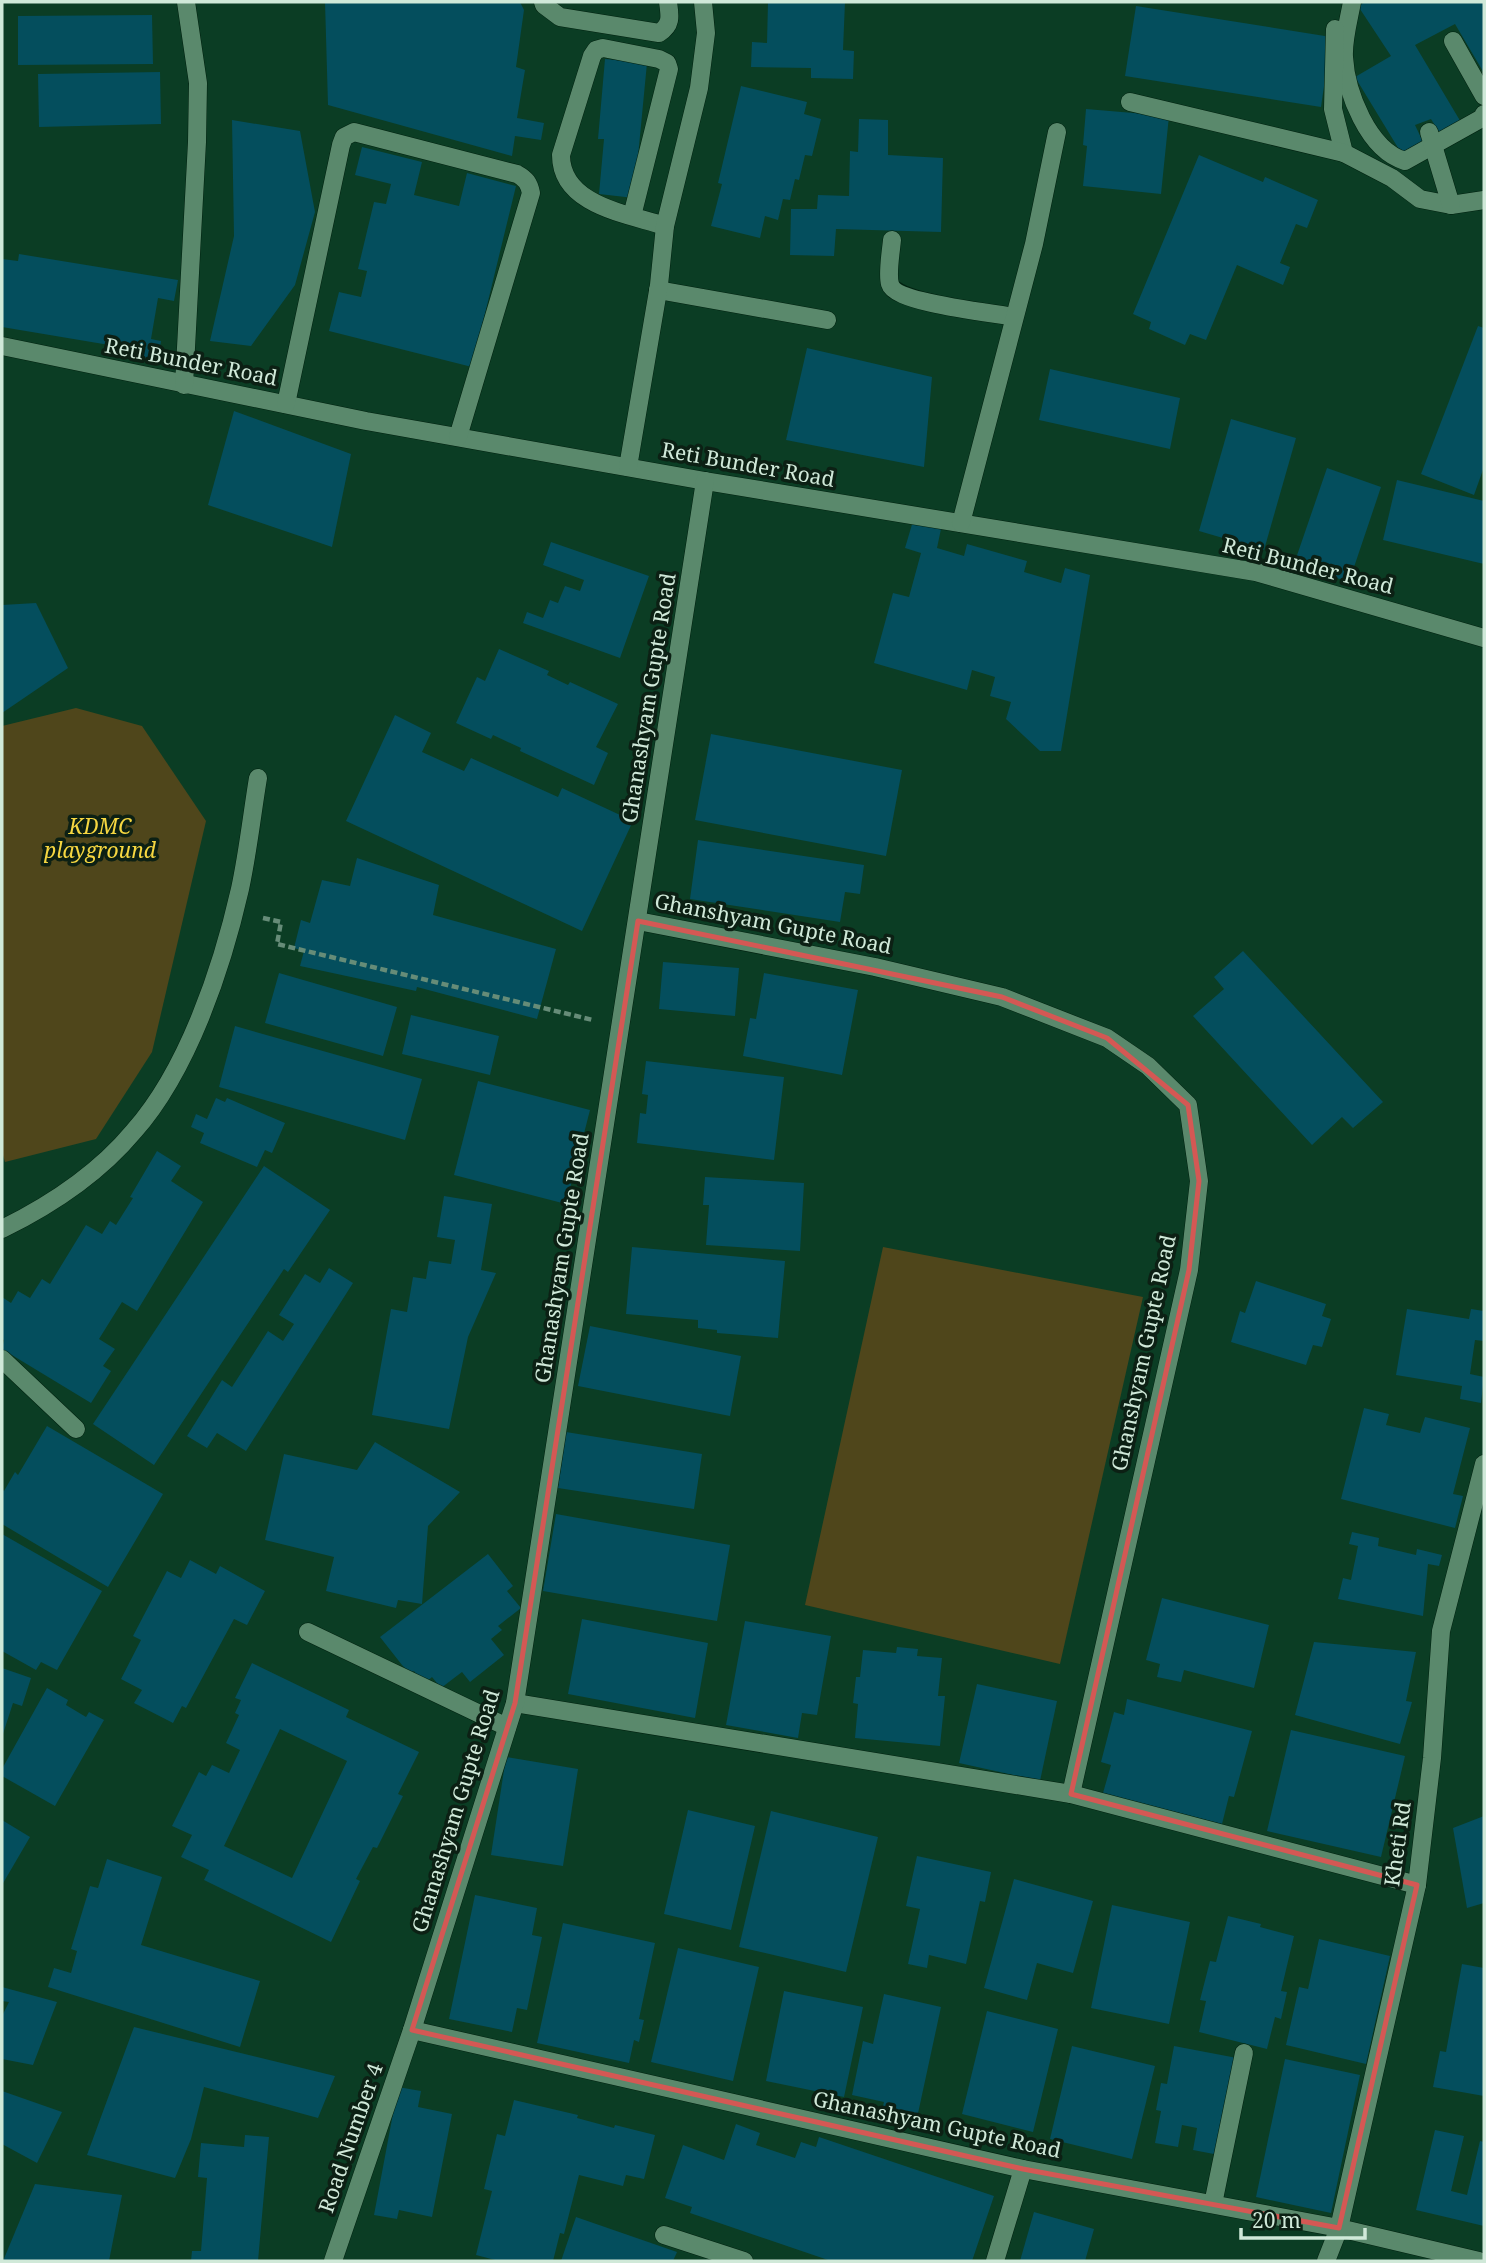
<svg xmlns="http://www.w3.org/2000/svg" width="1486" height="2263" viewBox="0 0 1486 2263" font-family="'Noto Serif',serif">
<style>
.green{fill:#4f461b}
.building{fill:#044e5d;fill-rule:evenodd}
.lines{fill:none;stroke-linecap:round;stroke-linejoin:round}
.minor-casing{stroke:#002210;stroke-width:19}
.path{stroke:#668c78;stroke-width:4.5;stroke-dasharray:7 3.5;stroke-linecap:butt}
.minor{stroke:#5a896c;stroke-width:18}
.marked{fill:none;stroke:#d45854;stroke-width:5;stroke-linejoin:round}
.labels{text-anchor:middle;stroke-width:7;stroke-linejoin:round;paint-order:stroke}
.street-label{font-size:21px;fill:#d0e9d9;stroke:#0c2014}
.park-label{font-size:21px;font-style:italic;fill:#f6d741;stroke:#0c2014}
</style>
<rect width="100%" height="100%" fill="#0b3d24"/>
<g class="green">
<polygon points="76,708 142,726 206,821 152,1052 96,1139 5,1162 2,1152 2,726"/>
<polygon points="883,1247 1143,1297 1060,1664 805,1605"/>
</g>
<g class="building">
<polygon points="325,2 520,2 524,10 516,67 525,70 517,118 544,123 541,140 515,136 512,156 328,105"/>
<polygon points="768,2 845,2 843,50 854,51 853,79 811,78 811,68 751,67 752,42 767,43"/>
<polygon points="1365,2 1484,2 1484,73 1455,24 1415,45 1462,124 1441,135 1431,119 1415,125 1424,144 1403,156 1355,77 1391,56 1358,6"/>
<polygon points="1136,6 1331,37 1321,107 1125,76"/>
<polygon points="152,15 153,64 18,65 18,16"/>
<polygon points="605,59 647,63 634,198 599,194 604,139 598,139"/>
<polygon points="160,72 161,124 39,127 38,74"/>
<polygon points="741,86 807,102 804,114 821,119 812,156 805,155 799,180 795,179 790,200 783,199 778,220 765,216 760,238 711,226 722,184 718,183"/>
<polygon points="1086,109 1169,116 1161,194 1083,186 1087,146 1083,145"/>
<polygon points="859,119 888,120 888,155 943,158 941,232 836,229 834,256 790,255 791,209 817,209 818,195 849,196 850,151 858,152"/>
<polygon points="232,120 300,131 315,212 295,285 251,346 210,341 234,236"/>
<polygon points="362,147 422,162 414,195 459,206 467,173 516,186 472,367 329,331 339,292 361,297 367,271 358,269 374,202 386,204 391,184 355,175"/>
<polygon points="1199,155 1263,182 1265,177 1318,200 1307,228 1296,224 1280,263 1290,267 1283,285 1237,265 1206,340 1190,334 1185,345 1149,329 1151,322 1133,314"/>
<polygon points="19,254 178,280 174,301 158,298 151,339 161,341 158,361 138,358 139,350 2,327 2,259 18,261"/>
<polygon points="1478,326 1484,328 1484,467 1474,495 1421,474"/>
<polygon points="807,348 932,377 924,467 786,440"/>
<polygon points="1050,369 1180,398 1170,449 1039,420"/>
<polygon points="234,411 351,454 332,547 208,505"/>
<polygon points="1231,419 1296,438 1264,550 1199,531"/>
<polygon points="1327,468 1381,487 1349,582 1294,564"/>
<polygon points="1397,480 1484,501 1484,564 1383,540"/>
<polygon points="913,521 941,529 937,548 964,556 967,544 1027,561 1024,572 1061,583 1065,568 1090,575 1061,751 1040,751 1006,719 1011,702 990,696 995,677 972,670 967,690 874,663 893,593 909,597 921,553 905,548"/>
<polygon points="551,542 649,576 620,658 523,623 527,612 543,618 550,600 558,603 565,586 580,591 584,580 543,565"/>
<polygon points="36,603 68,668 2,713 2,605"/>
<polygon points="499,649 549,671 547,675 568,685 570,682 618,704 596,747 608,753 594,785 520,751 521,748 493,735 491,739 456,723 477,677 485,681"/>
<polygon points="395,715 431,733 422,752 464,771 471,758 558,797 562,788 633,821 582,931 346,821"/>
<polygon points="711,734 902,770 886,856 695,820"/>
<polygon points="698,840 864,865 860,894 845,892 840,922 690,899"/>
<polygon points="357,858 439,885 433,915 556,949 537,1019 417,987 416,991 300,966 304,951 294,948 301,920 310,923 322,880 350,886"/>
<polygon points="1243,951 1383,1102 1353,1128 1342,1117 1312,1145 1193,1016 1224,989 1214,977"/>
<polygon points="663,962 739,968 735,1016 659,1009"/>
<polygon points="279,973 397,1007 383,1056 265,1023"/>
<polygon points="764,973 858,990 842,1075 743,1056 750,1018 756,1019"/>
<polygon points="411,1015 499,1036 490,1075 402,1054"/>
<polygon points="235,1026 422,1079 405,1140 219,1087"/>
<polygon points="646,1061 784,1077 774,1160 637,1143 640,1113 646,1114 648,1095 642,1094"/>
<polygon points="478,1081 590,1110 566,1204 454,1175"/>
<polygon points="216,1098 225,1102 227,1098 285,1123 272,1153 265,1150 257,1167 200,1143 204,1133 191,1127 196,1114 207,1119"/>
<polygon points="157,1151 181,1166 171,1181 203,1202 137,1311 122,1302 99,1339 115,1349 103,1366 111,1371 91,1403 2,1349 4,1340 2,1339 2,1297 11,1303 18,1291 30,1298 42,1279 50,1284 86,1225 102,1234 110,1221 116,1225 133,1198 130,1197"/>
<polygon points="264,1166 330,1210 288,1272 284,1269 154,1465 93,1424"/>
<polygon points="705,1177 804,1183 800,1251 706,1245 709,1205 703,1205"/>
<polygon points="444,1196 492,1204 481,1270 496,1273 468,1337 449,1429 372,1415 391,1309 407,1312 413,1277 426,1279 429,1261 451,1264 455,1240 437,1237"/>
<polygon points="632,1247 785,1261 778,1338 717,1333 717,1330 698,1328 698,1320 626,1314"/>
<polygon points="329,1268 353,1283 246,1451 217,1433 207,1448 187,1436 222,1380 232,1387 268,1331 283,1341 294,1324 279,1315 305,1274 320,1283"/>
<polygon points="1256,1281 1326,1304 1322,1316 1331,1319 1322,1347 1313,1345 1306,1365 1231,1342 1240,1311 1245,1313"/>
<polygon points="1407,1309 1469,1319 1471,1309 1484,1311 1484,1341 1475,1340 1470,1374 1484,1377 1481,1403 1460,1399 1462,1386 1396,1375"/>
<polygon points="590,1326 741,1356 730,1416 578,1386"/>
<polygon points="1364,1408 1389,1414 1386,1425 1420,1433 1425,1417 1470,1428 1453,1494 1463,1496 1455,1528 1341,1499"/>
<polygon points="47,1426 163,1494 108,1587 2,1524 2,1489 4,1491 15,1472 18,1475"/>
<polygon points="566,1432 702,1454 694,1509 558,1488"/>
<polygon points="375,1442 460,1492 428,1526 422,1604 398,1600 396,1608 326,1591 334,1557 265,1540 284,1454 357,1470"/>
<polygon points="556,1514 730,1545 717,1621 543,1591"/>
<polygon points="1352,1532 1379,1538 1378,1546 1416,1555 1417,1549 1442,1555 1439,1566 1428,1564 1423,1616 1338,1599 1343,1578 1351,1580 1358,1546 1349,1544"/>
<polygon points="2,1534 102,1591 57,1670 41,1662 36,1670 2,1651"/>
<polygon points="488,1554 513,1586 507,1591 521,1608 498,1626 502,1630 491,1639 504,1655 470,1682 462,1672 441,1688 432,1677 424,1684 414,1671 410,1673 402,1665 380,1637"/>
<polygon points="190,1560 216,1574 220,1566 265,1591 247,1625 234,1619 186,1708 182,1706 173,1723 134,1703 142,1690 121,1679 141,1640 133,1636 167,1571 181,1578"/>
<polygon points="1162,1598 1269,1625 1254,1688 1184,1670 1181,1682 1157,1677 1160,1664 1146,1660"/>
<polygon points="582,1619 708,1643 695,1718 568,1694"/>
<polygon points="745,1621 831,1636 817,1715 802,1713 798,1738 726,1725"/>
<polygon points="1314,1642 1416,1652 1406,1701 1412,1702 1400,1744 1295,1715"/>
<polygon points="897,1647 918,1649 917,1656 942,1658 938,1696 945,1696 940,1746 855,1738 858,1704 853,1703 856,1677 860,1677 863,1650 896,1653"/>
<path d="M252 1663 349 1710 346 1717 419 1752 398 1794 403 1796 377 1848 373 1847 356 1879 360 1881 331 1942 204 1880 209 1870 181 1857 192 1835 172 1826 199 1772 206 1776 212 1765 229 1773 240 1750 226 1743 239 1715 235 1713 241 1700 235 1698ZM280 1729 347 1761 292 1878 224 1846Z"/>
<polygon points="2,1668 31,1678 22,1706 13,1703 2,1737"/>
<polygon points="977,1684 1057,1701 1040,1781 959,1763"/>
<polygon points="47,1688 68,1700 66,1705 86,1717 89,1712 104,1720 55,1806 2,1776 2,1769"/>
<polygon points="1127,1699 1252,1731 1234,1797 1229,1796 1222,1824 1103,1793 1111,1765 1101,1762 1114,1712 1124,1715"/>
<polygon points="1291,1730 1405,1756 1381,1857 1267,1831"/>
<polygon points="506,1757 578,1769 563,1866 491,1855"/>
<polygon points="688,1810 755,1826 731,1930 664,1914"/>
<polygon points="771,1811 878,1837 846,1972 739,1947"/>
<polygon points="1484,1816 1484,1903 1467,1908 1453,1828"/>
<polygon points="2,1820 30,1837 2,1885"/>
<polygon points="917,1856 991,1872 985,1902 980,1901 966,1964 929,1955 927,1968 908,1964 920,1909 906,1906"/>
<polygon points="107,1859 162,1877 141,1945 260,1981 240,2047 48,1987 54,1968 71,1973 77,1951 71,1949 90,1886 98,1888"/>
<polygon points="1014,1879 1093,1901 1073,1973 1037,1963 1027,2000 984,1988"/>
<polygon points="475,1895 537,1908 532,1935 542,1937 527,2010 517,2008 512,2032 449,2019"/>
<polygon points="1112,1905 1190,1922 1169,2024 1091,2008"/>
<polygon points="1228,1916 1261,1924 1260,1927 1294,1936 1281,1991 1287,1992 1281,2019 1275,2017 1267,2049 1199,2032 1206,2001 1200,2000 1210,1961 1216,1962"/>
<polygon points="563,1923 655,1943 639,2019 644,2020 639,2042 634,2040 629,2063 537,2043"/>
<polygon points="1319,1939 1390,1956 1366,2064 1286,2045 1299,1987 1308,1989"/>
<polygon points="678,1948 759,1967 733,2081 651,2062"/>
<polygon points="1462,1964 1484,1968 1484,2096 1433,2087 1440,2051 1446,2052"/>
<polygon points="2,1987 57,2002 33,2065 2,2059 2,2016 9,2002 2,2001"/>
<polygon points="784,1991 863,2007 844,2097 766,2081"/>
<polygon points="884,1994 941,2007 917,2118 882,2110 884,2102 852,2095 863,2041 873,2044"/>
<polygon points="987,2011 1058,2029 1033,2132 962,2114"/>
<polygon points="134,2027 335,2076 318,2118 204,2087 191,2139 175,2178 87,2155"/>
<polygon points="1072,2046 1155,2066 1132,2159 1050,2139"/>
<polygon points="1174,2046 1237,2058 1219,2155 1193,2150 1197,2128 1182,2125 1178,2147 1155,2143 1161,2111 1156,2110 1161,2083 1167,2084"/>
<polygon points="1285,2059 1360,2075 1331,2213 1256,2197"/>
<polygon points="398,2087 421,2091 418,2107 452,2114 432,2217 399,2210 397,2219 374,2215"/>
<polygon points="2,2091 62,2112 37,2163 2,2144"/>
<polygon points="514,2100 578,2115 577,2118 614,2128 615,2125 655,2135 644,2179 626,2175 623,2186 579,2175 564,2234 560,2233 553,2261 499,2261 476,2255 492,2191 484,2189 497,2134 505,2136"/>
<polygon points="736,2124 760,2133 756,2145 795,2158 801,2142 816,2147 819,2137 994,2196 972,2261 831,2261 690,2213 692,2207 665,2198 683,2145 724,2160"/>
<polygon points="1435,2130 1464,2136 1451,2191 1467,2195 1480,2141 1484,2142 1484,2226 1416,2210"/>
<polygon points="245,2135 269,2137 258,2261 191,2261 192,2251 201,2251 207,2178 198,2177 201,2143 244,2147"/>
<polygon points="35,2184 122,2195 109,2261 3,2261"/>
<polygon points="1034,2212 1094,2229 1085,2261 1020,2261"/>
<polygon points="576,2217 677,2252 673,2261 561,2261"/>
</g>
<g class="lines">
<defs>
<g id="minor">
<path d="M543 2 544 5 560 17 659 33C672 25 670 16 668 2"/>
<path d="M1352 2C1349 19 1343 39 1344 57 1346 92 1368 150 1405 161L1482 118 1484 114"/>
<polyline points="1335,29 1333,109 1344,153"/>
<polyline points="1453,41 1484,96"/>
<polyline points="1130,102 1344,153 1392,178 1420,199 1451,205 1484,200"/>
<polyline points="1429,132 1451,205"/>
<path d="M632 216 669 69 667 63 659 59 603 48 596 50 592 56 561 155C561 206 629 214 665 226"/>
<path d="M892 240C891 251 887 274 890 284 895 303 994 313 1014 317"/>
<polyline points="658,290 827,320"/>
<polyline points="2,346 366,421 705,481 1256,572 1484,638"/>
<polyline points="184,385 197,142 198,83 186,2"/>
<path d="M286 404 341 145 344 137 354 132 517 174C526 179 529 183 531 193L458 437"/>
<polyline points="628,467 659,285 665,226 699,88 706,33 703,2"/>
<polyline points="961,523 1034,244 1057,132"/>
<polyline points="638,921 875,967 1002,997 1107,1038 1148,1066 1188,1105 1199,1181 1189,1270 1071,1794 1417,1885"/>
<path d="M2 1229C51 1205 99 1173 134 1131 188 1070 222 968 240 889 248 852 252 814 258 778"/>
<polyline points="2,1359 76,1429"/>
<polyline points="308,1632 507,1727"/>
<polyline points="515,1703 1071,1794"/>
<polyline points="412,2030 1023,2169 1339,2228 1479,2261"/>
<polyline points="1213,2204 1244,2053"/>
<polyline points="664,2235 744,2261"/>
<polyline points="333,2261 412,2030 515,1703 705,481"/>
<polyline points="995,2261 1023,2169"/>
<polyline points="1326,2261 1339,2228 1417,1885 1432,1758 1441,1631 1484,1464"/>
</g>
</defs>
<use href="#minor" class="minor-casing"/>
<polyline class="path" points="263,918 281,922 277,944 593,1020"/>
<use href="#minor" class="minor"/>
</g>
<path class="marked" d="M638 921 1002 997 1107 1038 1188 1105 1199 1181 1189 1270 1071 1794 1417 1885 1339 2228 1023 2169 412 2030 515 1703Z"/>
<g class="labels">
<g class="street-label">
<text transform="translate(191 362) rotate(11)" y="7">Reti Bunder Road</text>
<text transform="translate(748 465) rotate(10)" y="7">Reti Bunder Road</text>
<text transform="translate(1308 566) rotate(14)" y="7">Reti Bunder Road</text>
<text transform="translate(649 698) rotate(-81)" y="7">Ghanashyam Gupte Road</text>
<text transform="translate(773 924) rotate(11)" y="7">Ghanshyam Gupte Road</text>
<text transform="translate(562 1258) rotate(-81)" y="7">Ghanashyam Gupte Road</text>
<text transform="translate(1144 1353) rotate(-78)" y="7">Ghanshyam Gupte Road</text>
<text transform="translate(456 1811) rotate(-73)" y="7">Ghanashyam Gupte Road</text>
<text transform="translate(1398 1844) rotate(-82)" y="7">Kheti Rd</text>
<text transform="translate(937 2125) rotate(12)" y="7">Ghanashyam Gupte Road</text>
<text transform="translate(351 2138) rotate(-71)" y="7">Road Number 4</text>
</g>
<g class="park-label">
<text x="100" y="834">KDMC<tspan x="100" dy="24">playground</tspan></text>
</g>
</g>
<rect width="1486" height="2263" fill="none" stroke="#d0e9d9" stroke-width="7"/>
<path d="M1241 2228v10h124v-10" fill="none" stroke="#d0e9d9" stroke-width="3.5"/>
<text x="1252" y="2228" font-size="21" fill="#d0e9d9" stroke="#0c2014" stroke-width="5" paint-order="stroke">20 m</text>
</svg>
